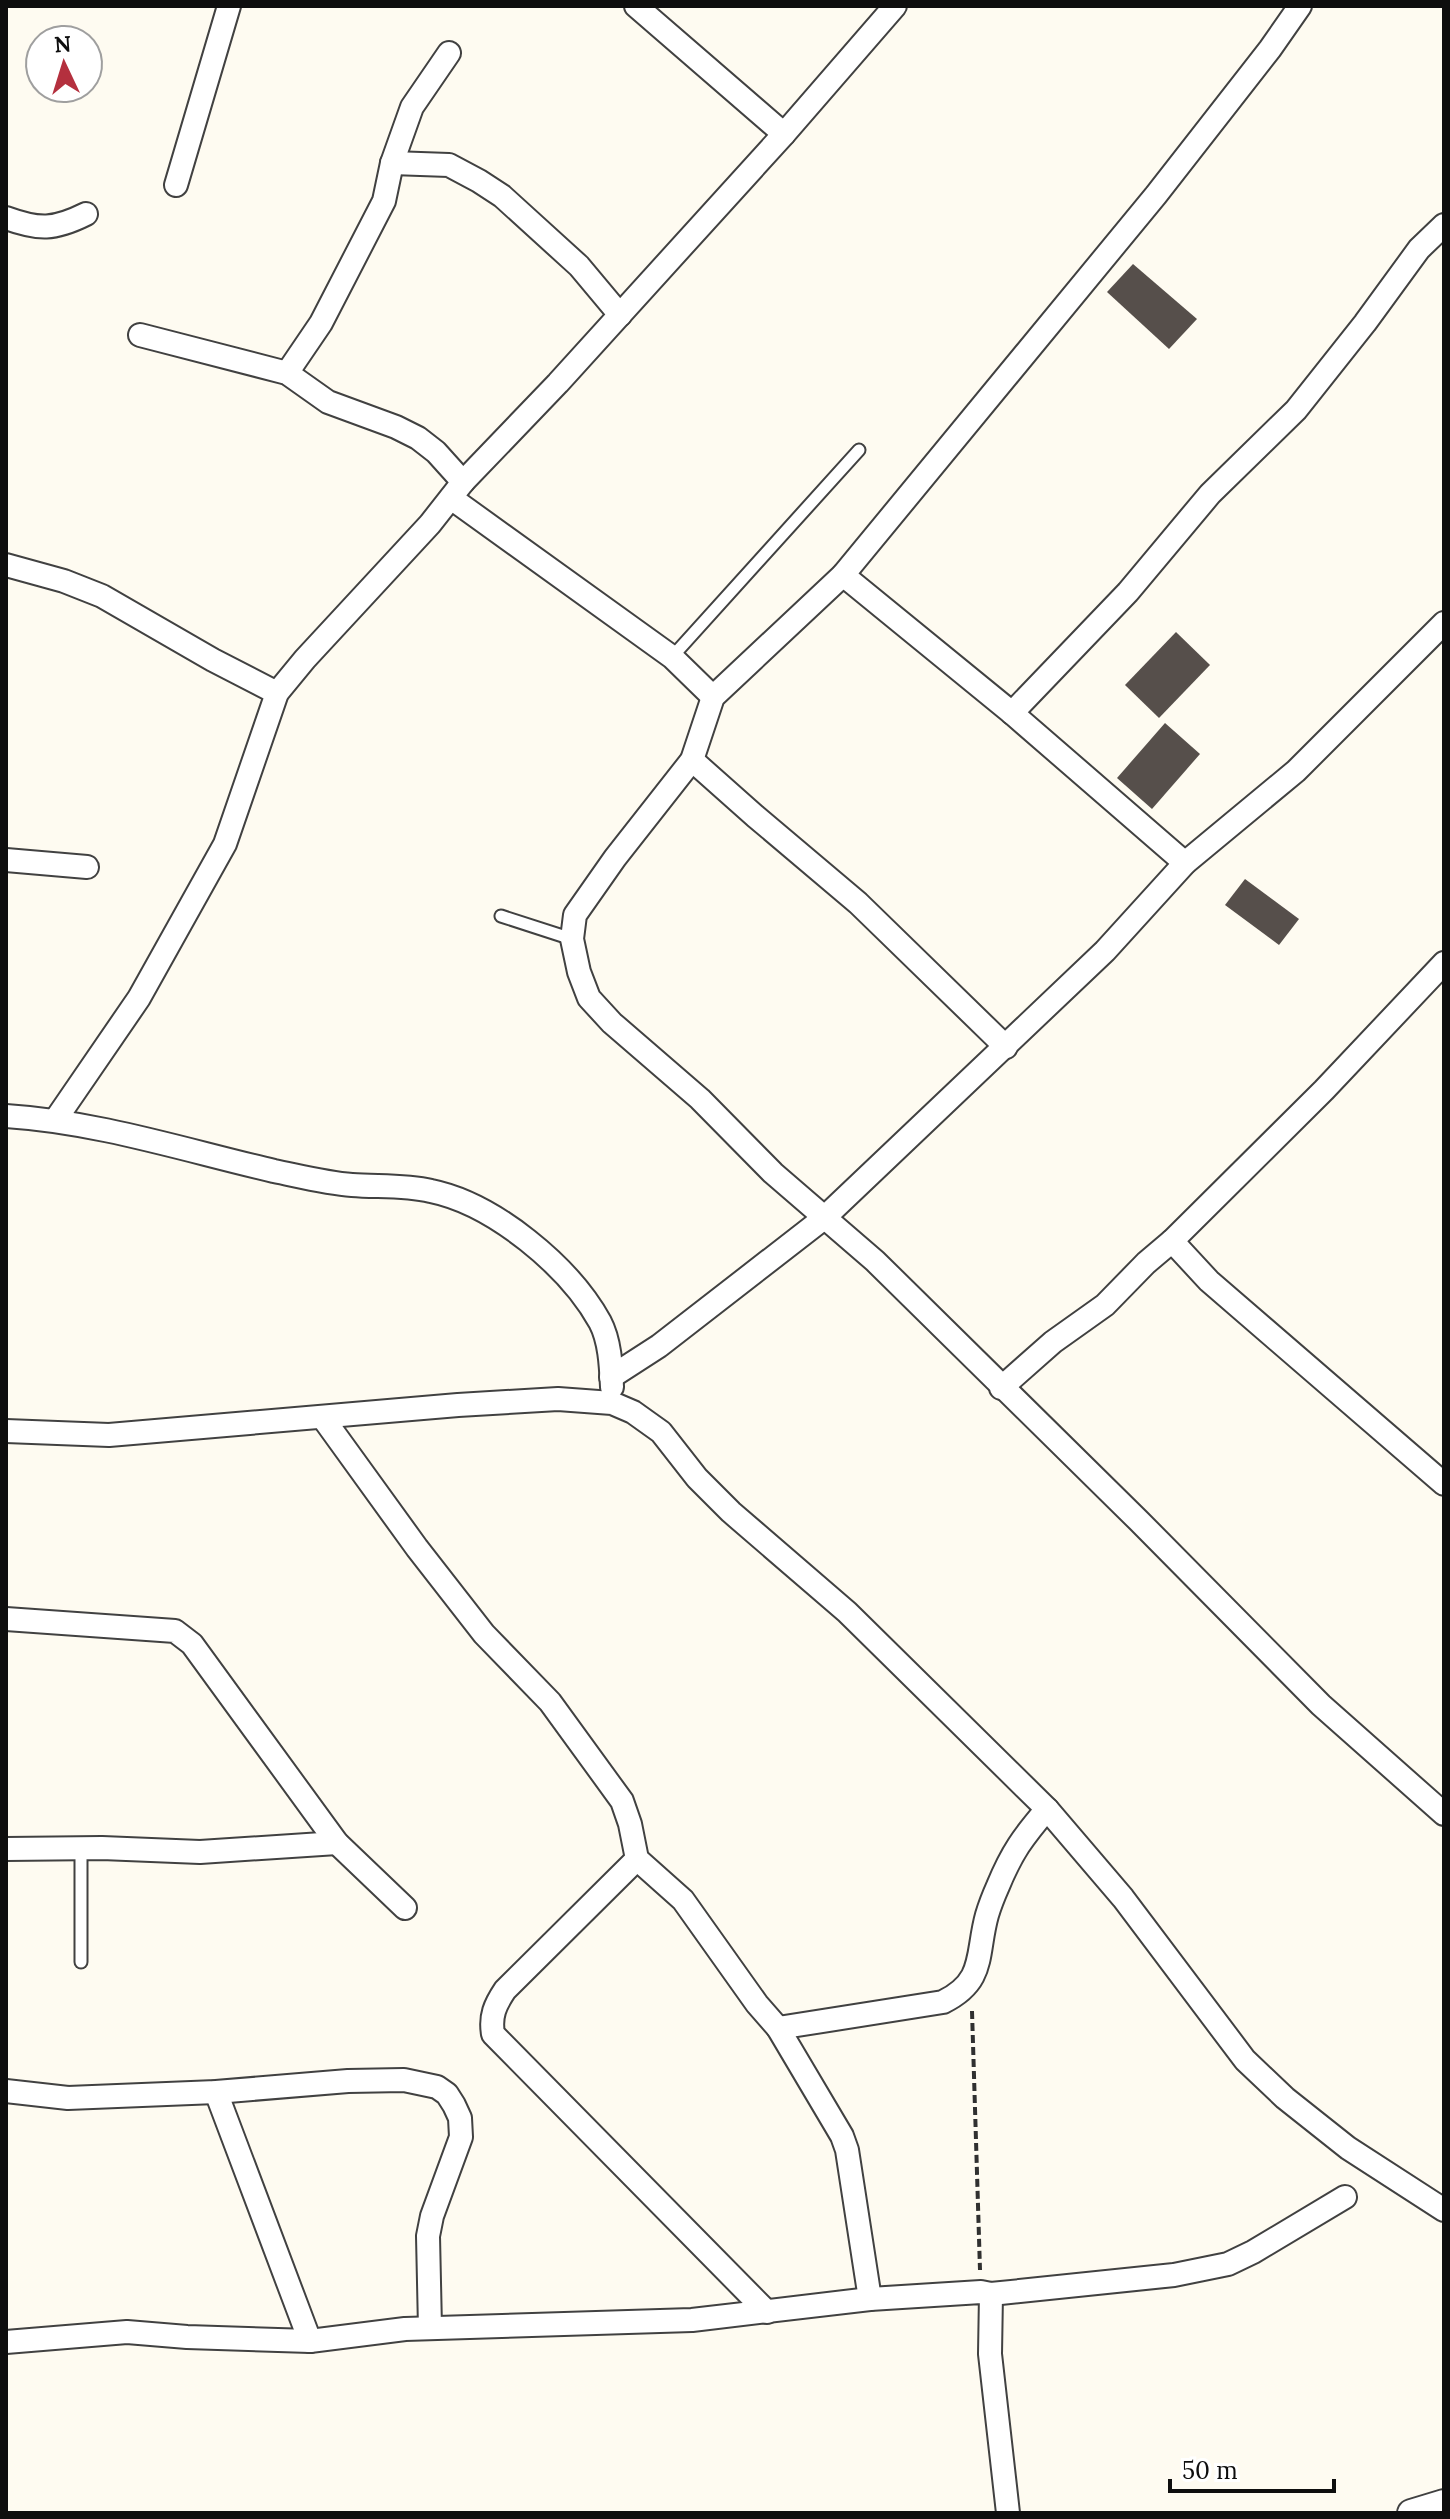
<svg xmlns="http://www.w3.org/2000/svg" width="1450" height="2519" viewBox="0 0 1450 2519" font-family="Lora,serif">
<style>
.building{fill:#564f4b}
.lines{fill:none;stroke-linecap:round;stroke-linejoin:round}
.service-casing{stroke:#414141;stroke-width:15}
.minor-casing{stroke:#414141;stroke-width:26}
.tertiary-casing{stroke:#414141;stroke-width:30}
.path{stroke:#303030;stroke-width:4;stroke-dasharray:8 4;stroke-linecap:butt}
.service{stroke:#fff;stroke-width:11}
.minor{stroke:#fff;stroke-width:22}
.tertiary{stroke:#fff;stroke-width:26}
</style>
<rect width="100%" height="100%" fill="#fefbf1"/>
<g class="building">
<polygon points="1133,264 1197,319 1169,349 1107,292"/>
<polygon points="1176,632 1210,665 1159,718 1125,685"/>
<polygon points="1165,723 1200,754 1152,809 1117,778"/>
<polygon points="1245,879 1299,919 1279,945 1225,905"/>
</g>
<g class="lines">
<defs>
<g id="service">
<polyline points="672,657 859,450"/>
<polyline points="501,916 572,939"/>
<polyline points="81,1848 81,1962"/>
</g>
<g id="minor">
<polyline points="636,6 784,134"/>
<polyline points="1300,6 1270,49 1156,195 843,575 713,697 692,760 615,858 575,915 572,939 579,972 589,998 612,1023 700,1099 773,1173 875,1261 1138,1520 1321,1705 1444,1814"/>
<polyline points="392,163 449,165 479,181 502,196 579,266 620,315"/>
<polyline points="176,185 229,6"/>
<path d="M6 218C39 230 54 230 86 214"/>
<polyline points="140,335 287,373 328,402 396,427 418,438 436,452 463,482"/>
<polyline points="287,373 321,323 384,201 392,163 412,107 449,53"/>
<polyline points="451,498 672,657 713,697"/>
<polyline points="6,565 64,581 102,596 213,660 277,693"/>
<polyline points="843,575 1012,713 1185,863"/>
<polyline points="1012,713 1128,592 1210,494 1296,410 1365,323 1419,249 1444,225"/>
<polyline points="692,760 755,816 858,903 1006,1047"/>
<polyline points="6,860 87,867"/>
<path d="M6 1116C98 1122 184 1150 274 1171 299 1176 326 1183 352 1185 377 1187 405 1185 431 1191 494 1204 569 1266 600 1322 610 1341 611 1366 612 1387"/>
<polyline points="56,1119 139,998 225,844 277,693 305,659 430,524 463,482 558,383 784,134 895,6"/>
<polyline points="1172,1241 1324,1090 1444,963"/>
<polyline points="611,1377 659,1346 824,1218 1105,951 1185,863 1296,771 1444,623"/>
<polyline points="1001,1388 1053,1342 1105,1305 1146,1263 1172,1241 1209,1281 1444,1484"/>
<path d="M323 1418 417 1548 484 1634 550 1702 622 1801 630 1824 637 1859 683 1900 757 2004 778 2028 943 2002C986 1981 976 1954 987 1915 990 1905 994 1895 998 1886 1012 1852 1023 1837 1047 1809"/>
<polyline points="6,1431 109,1435 458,1405 558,1399 612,1403 633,1412 661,1432 697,1478 731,1512 847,1612 1047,1809 1123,1898 1245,2060 1285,2098 1348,2148 1444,2210"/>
<polyline points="6,1619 175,1631 192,1644 337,1843 405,1908"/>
<polyline points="6,1849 102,1848 200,1852 337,1843"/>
<path d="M637 1859 505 1990C495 2005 490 2016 493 2034L767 2312"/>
<polyline points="778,2028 842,2136 847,2150 870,2299"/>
<polyline points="6,2091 68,2098 216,2092 348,2081 404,2080 437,2087 447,2094 454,2105 460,2118 461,2137 432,2216 428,2236 430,2328"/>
<polyline points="216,2092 310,2341"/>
<polyline points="991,2294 1174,2275 1228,2264 1253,2252 1345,2197"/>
<polyline points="6,2342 127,2332 187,2337 310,2341 405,2329 692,2320 870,2299 981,2292 991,2294 990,2354 1008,2513"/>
</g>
<polyline id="tertiary" points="1411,2513 1444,2503"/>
</defs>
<use href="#service" class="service-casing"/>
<use href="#minor" class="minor-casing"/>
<use href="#tertiary" class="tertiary-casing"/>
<polyline class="path" points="972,2011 980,2270"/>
<use href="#service" class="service"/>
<use href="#minor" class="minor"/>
<use href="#tertiary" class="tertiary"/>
</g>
<rect width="1450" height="2519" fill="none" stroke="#0e0e0e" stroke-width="16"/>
<g transform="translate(64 64) rotate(356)"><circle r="38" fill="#ffffff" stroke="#9f9f9f" stroke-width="2"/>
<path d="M0-6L14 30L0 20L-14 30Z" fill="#b4303e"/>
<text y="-12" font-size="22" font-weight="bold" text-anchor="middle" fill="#0e0e0e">N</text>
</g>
<path d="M1170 2479v12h164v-12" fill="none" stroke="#0e0e0e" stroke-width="4"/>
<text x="1182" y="2479" font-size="24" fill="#0e0e0e" stroke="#ffffff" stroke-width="6" paint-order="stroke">50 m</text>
</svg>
